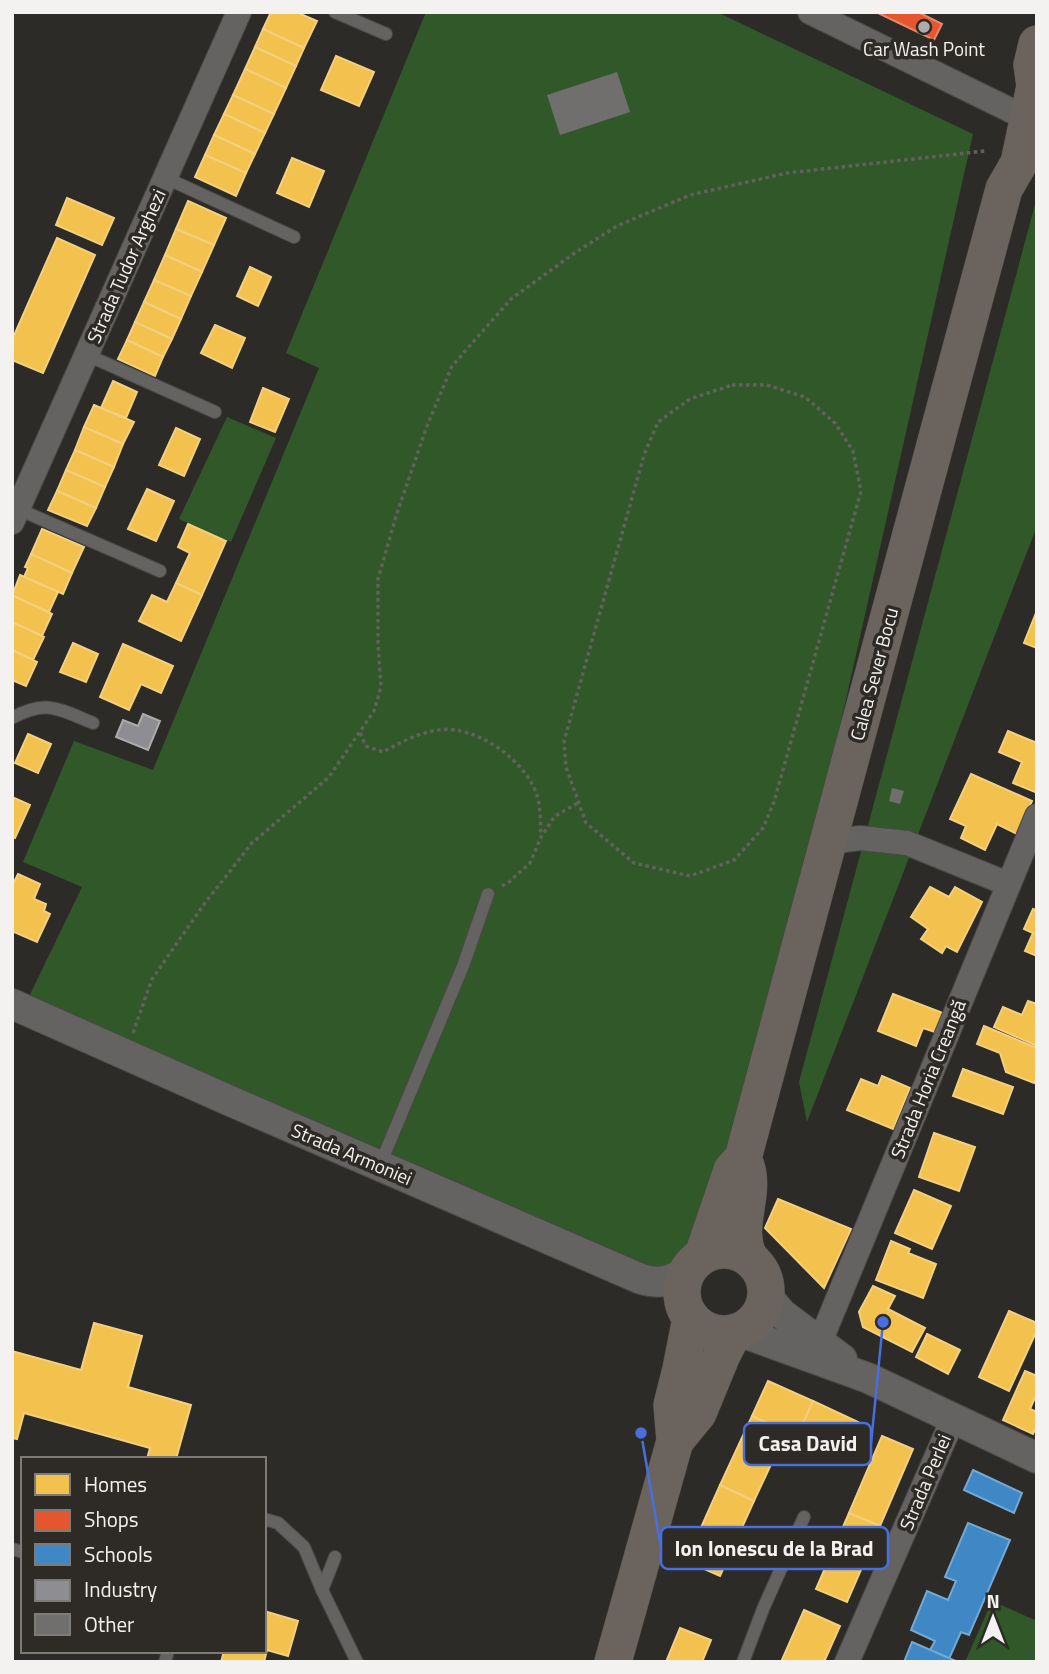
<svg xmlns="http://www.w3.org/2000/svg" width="1049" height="1674" viewBox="0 0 1049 1674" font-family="'Titillium Web',sans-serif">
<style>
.green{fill:#315828}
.homes{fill:#f2c14e;stroke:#f3d07f;stroke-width:2}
.shops{fill:#e4572e;stroke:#e98668;stroke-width:2}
.schools{fill:#3f88c5;stroke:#75a8d2;stroke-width:2}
.industry{fill:#8d8d92;stroke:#acabae;stroke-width:2}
.building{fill:#716f6d}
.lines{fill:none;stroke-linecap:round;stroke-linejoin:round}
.service-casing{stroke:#4a4846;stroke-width:14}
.minor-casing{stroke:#4a4846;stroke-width:26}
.tertiary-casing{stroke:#4a4846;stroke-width:32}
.primary-casing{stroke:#4a4846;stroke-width:38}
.path{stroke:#62615e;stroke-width:3.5;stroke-dasharray:3.5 3.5;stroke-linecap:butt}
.service{stroke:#646362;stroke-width:12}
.minor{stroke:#646362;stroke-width:24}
.tertiary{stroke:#646362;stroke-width:30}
.primary{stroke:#6b645e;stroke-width:37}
.poi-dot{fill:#aeacaa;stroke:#2e2b27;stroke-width:2.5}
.labels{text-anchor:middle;stroke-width:7;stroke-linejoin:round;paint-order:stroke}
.poi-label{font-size:19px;fill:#f4f2f0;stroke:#2e2b27}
.street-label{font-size:19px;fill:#f4f2f0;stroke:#2e2b27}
.leader{fill:none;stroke:#486fdd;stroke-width:2.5}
.callout-dot{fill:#486fdd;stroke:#2e2b27;stroke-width:2.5}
.callout{fill:#2e2b27;stroke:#486fdd;stroke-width:2.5}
.callout-label{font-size:21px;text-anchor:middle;font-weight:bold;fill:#f4f2f0}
</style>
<rect width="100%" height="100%" fill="#2d2b28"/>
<g class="green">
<polygon points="426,12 717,12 973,134 743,1158 675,1279 23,1009 82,887 23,862 74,741 153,770 319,368 286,353"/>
<polygon points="1037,197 1037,526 807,1122 799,1082"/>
<polygon points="227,417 276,438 231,542 179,519"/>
<polygon points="992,1601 1037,1621 1037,1662 965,1662"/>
</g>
<g class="homes">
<polygon points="271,12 296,12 317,21 304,48 263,29"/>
<polygon points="263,29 304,48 296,66 255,47"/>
<polygon points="255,47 296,66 286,88 245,69"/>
<polygon points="336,56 374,72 359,106 321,90"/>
<polygon points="245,69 286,88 274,114 233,95"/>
<polygon points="233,95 274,114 265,133 224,114"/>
<polygon points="224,114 265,133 255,154 214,135"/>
<polygon points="214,135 255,154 246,173 205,155"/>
<polygon points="205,155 246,173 236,196 195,177"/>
<polygon points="292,158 324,171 309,207 277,193"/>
<polygon points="67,198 114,218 102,245 56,225"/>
<polygon points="188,201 226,218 214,245 176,229"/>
<polygon points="176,229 214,245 202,272 165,255"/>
<polygon points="57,238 95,255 43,373 12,360 12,340"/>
<polygon points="165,255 202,272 191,296 154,280"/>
<polygon points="250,267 271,277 258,306 237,296"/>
<polygon points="154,280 191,296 181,319 144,302"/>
<polygon points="144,302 181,319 172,339 135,322"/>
<polygon points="135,322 172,339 163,357 127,340"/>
<polygon points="215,325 245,338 232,368 201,353"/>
<polygon points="127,340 163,357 155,376 118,359"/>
<polygon points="113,381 137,392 126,418 101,408"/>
<polygon points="263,388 289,399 275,432 250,422"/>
<polygon points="94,405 134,422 123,444 84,427"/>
<polygon points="84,427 123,444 114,467 75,450"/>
<polygon points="176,428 200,439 184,476 159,465"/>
<polygon points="75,450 114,467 105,487 66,470"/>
<polygon points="66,470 105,487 96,508 57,491"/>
<polygon points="147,489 174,501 156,541 128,529"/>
<polygon points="57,491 96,508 87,526 48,510"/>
<polygon points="188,524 226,541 202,595 176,583 190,553 178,547"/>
<polygon points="42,529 84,547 72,573 31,554"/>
<polygon points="31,554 72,573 63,594 24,577 28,568 25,567"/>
<polygon points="20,575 58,592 49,612 12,596"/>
<polygon points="176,583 202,595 181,641 139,621 152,595 167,602"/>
<polygon points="14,596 52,614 42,636 12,622 12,600"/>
<polygon points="1036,613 1037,613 1037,648 1024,643"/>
<polygon points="12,622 44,637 33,660 12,650"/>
<polygon points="73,643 98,654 86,682 60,672"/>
<polygon points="123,644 173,666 161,693 141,684 129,710 100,697"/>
<polygon points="12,650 37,662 26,686 12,680"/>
<polygon points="1008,731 1037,743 1037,787 1035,792 1013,783 1022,762 999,752"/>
<polygon points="28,734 51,744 38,773 15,763"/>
<polygon points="971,774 1032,801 1017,834 997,824 985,850 961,838 966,826 950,819"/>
<polygon points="12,797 30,805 15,838 12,837"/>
<polygon points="18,874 40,884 34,899 46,904 44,911 50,914 37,942 12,931 12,886"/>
<polygon points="930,887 949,897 955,887 982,902 957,952 946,946 942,953 921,939 928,929 911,917"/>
<polygon points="1033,909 1037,910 1037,956 1025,951 1033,933 1024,929"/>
<polygon points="893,994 943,1013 935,1032 923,1028 916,1046 878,1031"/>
<polygon points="1028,1001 1037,1004 1037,1046 994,1027 1003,1007 1022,1015"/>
<polygon points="984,1026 1037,1048 1037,1076 1034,1083 1006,1072 1000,1053 977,1044"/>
<polygon points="963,1069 1013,1087 1003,1114 953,1096"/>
<polygon points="882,1076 910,1088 893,1129 847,1110 861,1079 878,1086"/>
<polygon points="934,1133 975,1147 959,1191 919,1177"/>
<polygon points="914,1190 951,1206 932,1249 895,1233"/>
<polygon points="778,1199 851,1229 824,1288 765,1228"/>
<polygon points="891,1241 910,1249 908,1253 936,1264 923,1298 876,1280"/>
<polygon points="873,1286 895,1296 888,1309 925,1328 912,1352 863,1327 859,1312"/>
<polygon points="1009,1311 1037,1323 1037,1330 1009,1391 979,1377"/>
<polygon points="94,1323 142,1336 128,1387 191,1405 176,1459 147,1459 150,1448 24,1413 17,1439 12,1438 12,1351 81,1370"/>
<polygon points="927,1334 960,1350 948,1374 916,1357"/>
<polygon points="1025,1371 1037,1376 1037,1393 1030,1409 1037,1412 1037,1425 1033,1434 1003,1420"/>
<polygon points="768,1381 813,1401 797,1437 752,1416"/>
<polygon points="813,1401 858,1422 842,1457 797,1437"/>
<polygon points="752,1416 786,1432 754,1501 720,1485"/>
<polygon points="882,1436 913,1449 880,1526 849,1513"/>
<polygon points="720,1485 754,1501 720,1576 686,1561"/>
<polygon points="849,1513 880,1526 847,1602 816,1589"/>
<polygon points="804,1610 840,1626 824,1662 781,1662"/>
<polygon points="264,1611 298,1621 288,1656 267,1650 264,1662 221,1662 224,1651 264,1651"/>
<polygon points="680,1628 711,1640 702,1662 666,1662"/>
</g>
<polygon class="shops" points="876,12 918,12 942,24 934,40"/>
<g class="schools">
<polygon points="973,1470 1022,1493 1014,1513 964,1490"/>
<polygon points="968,1523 1010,1540 969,1635 961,1632 949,1659 930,1650 935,1641 911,1630 927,1591 948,1600 956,1581 945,1577"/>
<polygon points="912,1642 956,1661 955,1662 904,1662"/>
</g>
<polygon class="industry" points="143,714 160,721 148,750 116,737 123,720 138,726"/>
<g class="building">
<polygon points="617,72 630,112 560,135 547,95"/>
<polygon points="892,788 904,791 900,804 889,801"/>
</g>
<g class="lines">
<defs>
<g id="service">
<polyline points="335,12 386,34"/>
<polyline points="166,178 294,237"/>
<polyline points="87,355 215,412"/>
<polyline points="18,509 160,571"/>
<path d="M12 718C46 699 59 709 93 723"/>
<polyline points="380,1165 463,966 488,894"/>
<polyline points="264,1519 278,1523 304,1547 322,1590 357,1662"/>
<polyline points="12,1549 23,1552"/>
<polyline points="322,1590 335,1557"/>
<polyline points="165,1662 168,1651"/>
<polyline points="743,1662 763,1609 804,1517"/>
</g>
<g id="minor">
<polyline points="810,12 1012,111"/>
<polyline points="12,522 239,12"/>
<polyline points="829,842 860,838 907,843 1008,884"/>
<polyline points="820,1342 1037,816"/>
<polyline points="847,1662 953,1419"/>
</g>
<g id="tertiary">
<path d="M12 1004 228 1100 641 1279C661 1285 677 1281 691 1265"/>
<polyline points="766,1287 771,1301 782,1314 842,1359"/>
<polyline points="738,1332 752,1336 868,1378 1037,1458"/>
</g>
<g id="primary">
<path d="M746 1166C756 1196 733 1228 750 1259"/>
<circle cx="724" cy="1292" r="42"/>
<polyline points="703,1255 732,1170 743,1158 1004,189 1019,163 1035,86 1032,65 1037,44"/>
<polyline points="675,1441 698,1413 721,1357 733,1333"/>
<polyline points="613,1662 675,1441 672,1405 681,1369 691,1318"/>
</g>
</defs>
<use href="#service" class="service-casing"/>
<use href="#minor" class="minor-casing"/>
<use href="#tertiary" class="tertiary-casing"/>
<use href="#primary" class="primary-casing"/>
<g class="path">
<polygon points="732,385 767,385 805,397 835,423 853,451 861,491 774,802 763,828 734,860 690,876 634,863 586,823 566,767 564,741 644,455 658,422 690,399"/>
<path d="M360 733 366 746 383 752C401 742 418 733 438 730 476 724 529 762 538 799 541 811 540 825 541 837"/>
<polyline points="502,886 509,882 530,863 541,837 555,816 578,803"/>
<polyline points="133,1033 152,979 205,903 252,843 329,777 374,711 381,687 378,644 378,579 397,513 427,426 452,366 511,299 576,252 617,226 690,195 787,173 985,151"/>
</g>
<use href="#service" class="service"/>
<use href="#minor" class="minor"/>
<use href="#tertiary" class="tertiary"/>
<use href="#primary" class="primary"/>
</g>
<circle class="poi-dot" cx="924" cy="27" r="7"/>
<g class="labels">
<g class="poi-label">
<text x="924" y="56">Car Wash Point</text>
</g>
<g class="street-label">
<text transform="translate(126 266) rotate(-66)" y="7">Strada Tudor Arghezi</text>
<text transform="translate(874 674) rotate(-75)" y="7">Calea Sever Bocu</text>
<text transform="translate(928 1079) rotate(-68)" y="7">Strada Horia Creangă</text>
<text transform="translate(352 1154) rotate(23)" y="7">Strada Armoniei</text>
<text transform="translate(925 1482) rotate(-67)" y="7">Strada Perlei</text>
</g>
</g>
<path class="leader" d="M883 1322L871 1444M641 1433L661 1548"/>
<g class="callout-dot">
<circle cx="883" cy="1322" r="7"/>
<circle cx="641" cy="1433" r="7"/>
</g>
<g class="callout">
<rect x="744" y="1423" width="127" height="42" rx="7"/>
<rect x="661" y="1527" width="227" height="42" rx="7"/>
</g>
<g class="callout-label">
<text x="808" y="1451">Casa David</text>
<text x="774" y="1556">Ion Ionescu de la Brad</text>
</g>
<rect width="1049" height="1674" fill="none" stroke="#f4f2f0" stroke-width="28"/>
<rect x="21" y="1457" width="245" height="196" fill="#2e2b27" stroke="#7d7b77" stroke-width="2"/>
<rect x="35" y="1474" width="35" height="21" fill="#f2c14e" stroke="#7d7b77" stroke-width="2"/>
<text x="84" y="1492" font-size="21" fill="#f4f2f0">Homes</text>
<rect x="35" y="1510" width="35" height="21" fill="#e4572e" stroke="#7d7b77" stroke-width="2"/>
<text x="84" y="1527" font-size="21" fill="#f4f2f0">Shops</text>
<rect x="35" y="1544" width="35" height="21" fill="#3f88c5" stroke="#7d7b77" stroke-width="2"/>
<text x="84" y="1562" font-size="21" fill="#f4f2f0">Schools</text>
<rect x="35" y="1580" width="35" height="21" fill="#8d8d92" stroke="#7d7b77" stroke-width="2"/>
<text x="84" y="1597" font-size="21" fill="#f4f2f0">Industry</text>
<rect x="35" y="1614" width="35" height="21" fill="#716f6d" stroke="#7d7b77" stroke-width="2"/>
<text x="84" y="1632" font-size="21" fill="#f4f2f0">Other</text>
<g transform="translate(993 1618)" stroke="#2e2b27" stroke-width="5" paint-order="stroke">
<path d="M0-5L12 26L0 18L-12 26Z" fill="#f4f2f0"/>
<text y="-10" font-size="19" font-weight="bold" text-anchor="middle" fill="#f4f2f0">N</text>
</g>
</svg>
